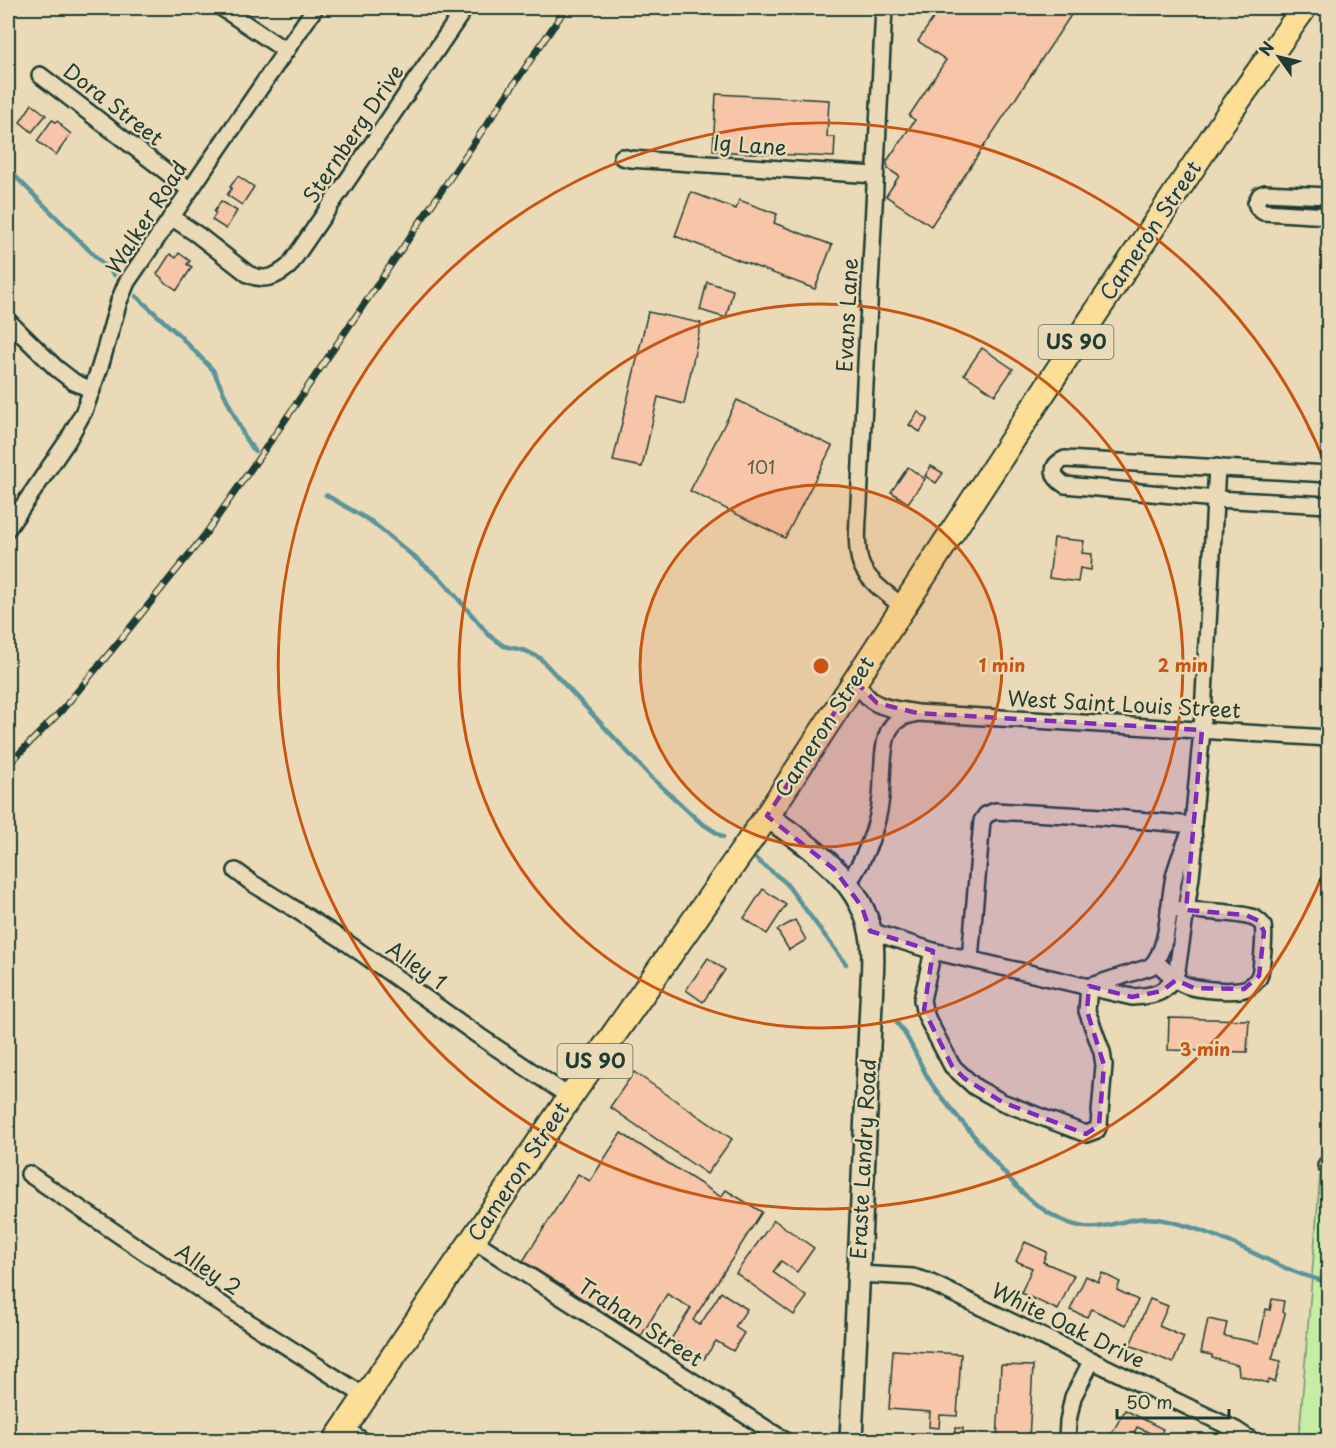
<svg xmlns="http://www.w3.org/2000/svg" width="1336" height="1448" viewBox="0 0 1336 1448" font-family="'Playpen Sans',sans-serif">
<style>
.green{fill:#c6eca6;stroke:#72946d;stroke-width:1.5}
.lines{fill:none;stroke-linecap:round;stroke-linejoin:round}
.stream{stroke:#5a949b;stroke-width:4.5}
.building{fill:#f7c5a7;stroke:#1f3d34;stroke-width:1.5}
.street-casing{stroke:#1f3d34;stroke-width:20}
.secondary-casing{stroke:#1f3d34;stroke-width:26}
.primary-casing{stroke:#1f3d34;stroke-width:28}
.street{stroke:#ebdab7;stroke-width:15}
.secondary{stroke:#ebdab7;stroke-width:21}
.primary{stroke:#fcde96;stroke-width:24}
.rail-casing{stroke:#1f3d34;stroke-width:7}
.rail{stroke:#ebdab7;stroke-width:4.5;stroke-dasharray:14;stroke-linecap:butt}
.marked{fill:#7b2cbf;fill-opacity:0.2;stroke:#7b2cbf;stroke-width:4.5;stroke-dasharray:12 8;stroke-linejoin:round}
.ring{fill:none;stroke:#ca5512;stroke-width:3}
.labels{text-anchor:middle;stroke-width:5;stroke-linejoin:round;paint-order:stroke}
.number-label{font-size:18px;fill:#555f51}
.shield{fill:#ebdab7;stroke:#5c6c5b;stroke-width:1.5}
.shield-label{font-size:20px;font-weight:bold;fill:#1f3d34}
.street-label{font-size:21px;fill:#1f3d34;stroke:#ebdab7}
.centre{fill:#ca5512;stroke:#ebdab7;stroke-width:3}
.ring-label{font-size:18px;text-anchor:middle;font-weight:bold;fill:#ca5512;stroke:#ebdab7;stroke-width:5;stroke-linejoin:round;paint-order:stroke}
</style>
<rect width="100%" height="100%" fill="#ebdab7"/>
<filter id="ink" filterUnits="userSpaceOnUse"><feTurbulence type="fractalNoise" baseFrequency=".0167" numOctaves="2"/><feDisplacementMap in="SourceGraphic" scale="12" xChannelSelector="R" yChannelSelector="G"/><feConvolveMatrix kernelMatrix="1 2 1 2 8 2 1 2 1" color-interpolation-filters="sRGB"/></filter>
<g filter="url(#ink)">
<polygon class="green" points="1320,1176 1328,1177 1328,1440 1297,1440 1300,1426"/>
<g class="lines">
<g class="stream">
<polyline points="8,169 114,275"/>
<polyline points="136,296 179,335 213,370 246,440 255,451"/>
<polyline points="326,495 372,522 442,580 489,635 504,646 526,651 540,658 650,776 700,822 723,837"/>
<polyline points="756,859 785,882 846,964"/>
<path d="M897 1023C913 1041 919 1066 933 1086 945 1103 960 1119 973 1135 1001 1168 1027 1208 1069 1223 1095 1233 1111 1223 1136 1219 1149 1217 1163 1219 1176 1223 1195 1228 1214 1235 1232 1243 1265 1258 1292 1274 1328 1282"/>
</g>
</g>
<g class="building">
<polygon points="940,8 1060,8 1071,15 931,226 886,196 899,176 888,169 887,161 915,120 909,116 946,60 918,41"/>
<polygon points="716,94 829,100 827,137 835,137 834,157 713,151"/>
<polygon points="32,104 46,115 32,132 20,122"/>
<polygon points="52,120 56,122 57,121 62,125 61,126 71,134 56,155 37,141"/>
<polygon points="238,176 254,187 242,205 227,195 232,188 230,187"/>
<polygon points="691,192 736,209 739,200 777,214 774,223 832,245 815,289 675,236"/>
<polygon points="221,201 237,211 226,229 212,220 216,213 214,212"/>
<polygon points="179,253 190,261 187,264 192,267 177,290 162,280 163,279 157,274 170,254 176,258"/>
<polygon points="707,282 733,290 726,318 700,310"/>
<polygon points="648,312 701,323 684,404 658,397 642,467 613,461"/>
<polygon points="982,348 1013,369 995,395 964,374"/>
<polygon points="737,400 832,446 785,538 690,491"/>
<polygon points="918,412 928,419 920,432 909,425"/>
<polygon points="931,466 943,473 936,483 925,476"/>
<polygon points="908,467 925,479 908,503 891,492"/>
<polygon points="1054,538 1084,541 1082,553 1092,554 1091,570 1080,568 1078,582 1049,578"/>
<polygon points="763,889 786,905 767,934 744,918"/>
<polygon points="795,920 806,940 789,950 777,930"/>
<polygon points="708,958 725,970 703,1002 686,990"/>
<polygon points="1169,1018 1249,1020 1247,1052 1168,1050"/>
<polygon points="634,1072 732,1139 707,1174 610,1107"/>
<polygon points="621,1133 721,1197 726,1190 762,1212 693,1320 700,1325 721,1292 747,1309 735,1327 744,1333 733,1351 716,1341 704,1359 671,1339 691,1308 667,1294 641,1336 523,1261 578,1174 590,1181"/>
<polygon points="774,1220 814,1248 797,1272 781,1261 773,1272 807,1297 794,1315 736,1273"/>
<polygon points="1025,1242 1047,1252 1043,1262 1074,1275 1058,1310 1021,1293 1032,1268 1016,1261"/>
<polygon points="1102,1273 1120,1282 1117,1290 1138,1300 1126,1325 1091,1309 1087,1317 1070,1310 1086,1276 1098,1282"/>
<polygon points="1150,1299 1168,1306 1159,1326 1184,1337 1173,1363 1130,1345"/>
<polygon points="1272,1299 1284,1301 1282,1312 1285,1314 1272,1359 1281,1361 1275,1382 1269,1380 1268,1383 1239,1375 1238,1365 1212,1358 1212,1355 1201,1353 1208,1319 1227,1323 1224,1336 1259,1343 1266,1309 1270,1310"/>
<polygon points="893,1350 961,1354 957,1416 940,1415 939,1428 929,1427 930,1412 889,1409"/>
<polygon points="1001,1365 1033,1366 1029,1440 997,1440"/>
<polygon points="1125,1410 1163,1429 1159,1437 1137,1427 1131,1440 1108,1440"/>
<polygon points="955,1428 963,1428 963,1440 954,1440"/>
</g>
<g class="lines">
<defs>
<g id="street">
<polyline points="222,8 286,51"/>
<path d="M884 8 859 503C858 521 855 547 861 564 868 582 889 595 903 607"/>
<polyline points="40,75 190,190"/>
<polyline points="622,157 630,159 875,175"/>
<polyline points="1328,196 1265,193 1260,195 1256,203 1258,208 1263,212 1328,216"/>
<path d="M171 217 198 235 248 274C264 282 276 277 289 266L465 8"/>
<polyline points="8,321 56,368 74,382 92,390"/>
<path d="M1328 474 1065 459C1049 466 1052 477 1065 485L1216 499 1328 505"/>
<polyline points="8,528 68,440 84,411 100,367 119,301 127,282 315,8"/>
<path d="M855 681C860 688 865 695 871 700 883 709 902 710 917 713L1328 738"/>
<polyline points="236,871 252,883 290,906 343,940 479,1036 570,1097"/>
<path d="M848 883C865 859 878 827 881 797 883 780 881 743 890 729 896 718 905 716 917 713"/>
<path d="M870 931 933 951 1132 997C1155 996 1169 993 1177 970L1191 877 1194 849 1193 825 1202 730 1217 467"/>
<polyline points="933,951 922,1000 924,1010 928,1020 952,1066 975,1087 1002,1102 1086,1134 1097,1130 1099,1125 1104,1065 1102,1052 1087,1011 1089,986"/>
<polyline points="970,959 982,821 986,815 995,811 1103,817 1193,825"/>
<path d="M1156 962C1164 969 1172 977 1181 983 1193 990 1239 994 1249 987 1253 985 1257 980 1259 977 1262 970 1265 933 1263 926 1262 923 1259 921 1256 919 1244 912 1187 910 1169 909"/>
<path d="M1091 986 1150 967C1170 950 1168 903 1174 877 1178 860 1185 844 1192 828"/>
<polyline points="1326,1165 1328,1165"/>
<polyline points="29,1174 236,1314 366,1397"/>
<polyline points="473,1240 784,1440"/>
<polyline points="859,1274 913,1277 927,1281 1236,1430 1251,1440"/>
<polyline points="344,1429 362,1440"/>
<polyline points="1067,1440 1068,1421 1073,1397 1092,1360"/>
</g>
<path id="secondary" d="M767 816C809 847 861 878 871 935 874 950 873 966 872 981L851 1440"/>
<polyline id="primary" points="336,1440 570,1097 767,816 1071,350 1227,116 1304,8"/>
</defs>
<use href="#street" class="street-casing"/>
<use href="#secondary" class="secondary-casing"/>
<use href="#primary" class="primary-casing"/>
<use href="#street" class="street"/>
<use href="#secondary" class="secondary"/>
<use href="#primary" class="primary"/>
<defs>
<polyline id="rail" points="8,765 62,710 121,639 204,536 281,426 566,8"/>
</defs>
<use href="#rail" class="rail-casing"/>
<use href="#rail" class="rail"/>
</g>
</g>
<path class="marked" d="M855 681 877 703 917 713 1202 730 1186 910 1246 915 1259 921 1264 932 1259 976 1244 989 1194 988 1176 980 1162 991 1132 997 1089 986 1087 1011 1104 1065 1099 1125 1086 1134 1002 1102 964 1078 952 1066 924 1010 933 951 870 931 862 907 834 869 767 816Z"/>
<circle cx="821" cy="666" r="181" fill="#ca5512" fill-opacity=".12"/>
<g class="ring">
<circle cx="821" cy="666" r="181"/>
<circle cx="821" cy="666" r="362"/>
<path d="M1328 861A543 543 0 1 1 1328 471"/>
</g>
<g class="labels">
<g class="number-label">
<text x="761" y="474">101</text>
</g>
<g class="shield">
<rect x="1038.5" y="325" width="75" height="34" rx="4.5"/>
<rect x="557.5" y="1044" width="75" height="34" rx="4.5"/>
</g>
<g class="shield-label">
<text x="1076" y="349">US 90</text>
<text x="595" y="1068">US 90</text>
</g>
<g class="street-label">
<text transform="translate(113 105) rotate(38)" y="7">Dora Street</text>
<text transform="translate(354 134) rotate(-56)" y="7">Sternberg Drive</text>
<text transform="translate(750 146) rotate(4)" y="7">Ig Lane</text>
<text transform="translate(147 218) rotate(-57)" y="7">Walker Road</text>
<text transform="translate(1151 231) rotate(-56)" y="7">Cameron Street</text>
<text transform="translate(848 315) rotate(-87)" y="7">Evans Lane</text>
<text transform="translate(1124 705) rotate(3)" y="7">West Saint Louis Street</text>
<text transform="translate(825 727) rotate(-57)" y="7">Cameron Street</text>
<text transform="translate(416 966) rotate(35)" y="7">Alley 1</text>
<text transform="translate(864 1159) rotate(-87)" y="7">Eraste Landry Road</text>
<text transform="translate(519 1172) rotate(-56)" y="7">Cameron Street</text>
<text transform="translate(208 1270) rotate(34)" y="7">Alley 2</text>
<text transform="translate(640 1323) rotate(33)" y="7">Trahan Street</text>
<text transform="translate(1068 1326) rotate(26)" y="7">White Oak Drive</text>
</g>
</g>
<circle cx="821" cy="666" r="9" class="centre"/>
<g class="ring-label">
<text x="1002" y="672">1 min</text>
<text x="1183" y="672">2 min</text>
<text x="1205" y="1056">3 min</text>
</g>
<rect width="1336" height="1448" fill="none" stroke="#ebdab7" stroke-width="30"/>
<rect x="15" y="15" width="1306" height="1418" fill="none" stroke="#1f3d34" stroke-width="2" filter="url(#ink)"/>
<g transform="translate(1279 57) rotate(304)" stroke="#ebdab7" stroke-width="4.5" paint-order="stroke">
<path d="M0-4.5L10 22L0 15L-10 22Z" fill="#1f3d34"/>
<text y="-9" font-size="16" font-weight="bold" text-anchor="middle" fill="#1f3d34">N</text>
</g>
<path d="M1117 1409v9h112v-9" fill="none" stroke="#1f3d34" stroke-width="3"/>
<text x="1126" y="1409" font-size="18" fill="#1f3d34" stroke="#ebdab7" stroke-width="4.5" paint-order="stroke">50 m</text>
</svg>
